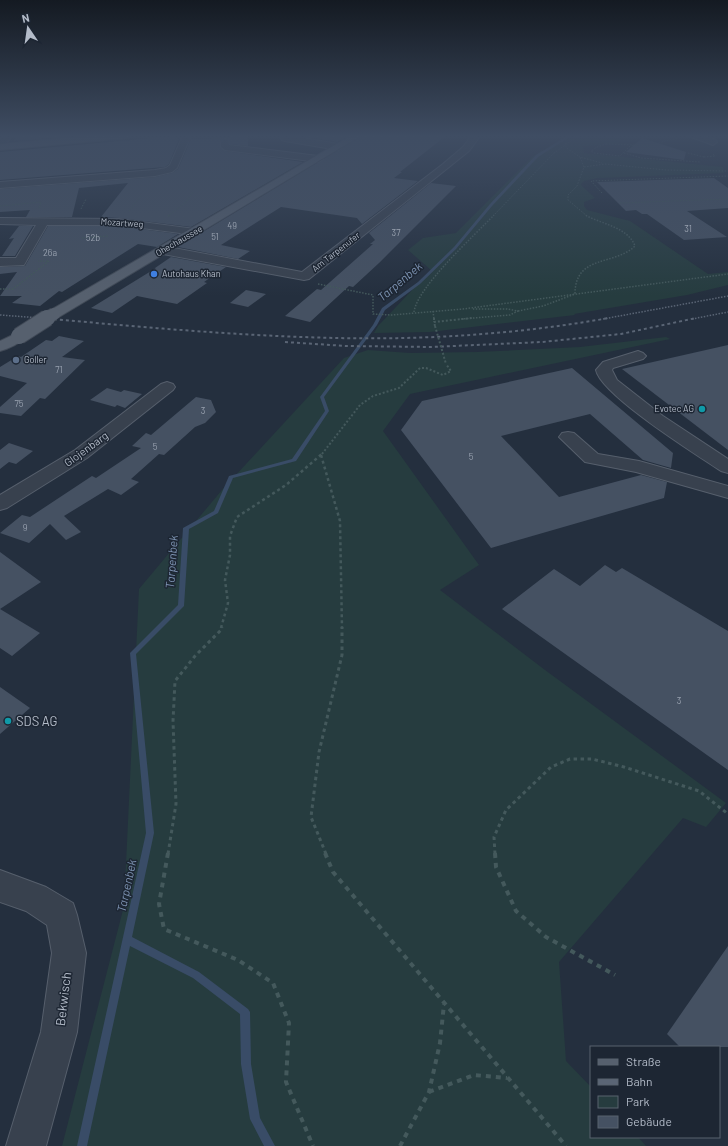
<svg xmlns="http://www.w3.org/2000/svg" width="728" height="1146" viewBox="0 0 728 1146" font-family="Barlow,sans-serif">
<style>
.green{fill:#263c3f}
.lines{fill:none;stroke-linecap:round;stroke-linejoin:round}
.stream{fill:#394c67;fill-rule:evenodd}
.building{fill:#455162}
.minor-casing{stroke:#565f6c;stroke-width:2}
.major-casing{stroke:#414a57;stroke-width:2}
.path-far5{stroke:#44595c;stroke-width:1;stroke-dasharray:1.5 1.5;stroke-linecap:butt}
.path-far4{stroke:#44595c;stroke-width:1.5;stroke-dasharray:1.5 1.5;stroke-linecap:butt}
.path-far3{stroke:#44595c;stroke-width:2;stroke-dasharray:2 2;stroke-linecap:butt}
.path-far2{stroke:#44595c;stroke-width:2.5;stroke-dasharray:3 3;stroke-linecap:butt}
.path-far1{stroke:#44595c;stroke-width:3;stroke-dasharray:3.5 3.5;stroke-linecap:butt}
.path{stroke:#44595c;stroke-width:4;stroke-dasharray:5 5;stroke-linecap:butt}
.minor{fill:#38414e;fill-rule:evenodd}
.major{fill:#56606e;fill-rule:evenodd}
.rail-far1{stroke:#5a6575;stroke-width:1.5;stroke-dasharray:1.5 1.5;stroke-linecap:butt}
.rail{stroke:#5a6575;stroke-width:2;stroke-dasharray:3 3;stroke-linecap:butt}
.major-bridge-far1-casing{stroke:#414a57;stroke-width:14;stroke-linecap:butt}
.major-bridge-casing{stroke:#414a57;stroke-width:18;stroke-linecap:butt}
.path-bridge{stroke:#44595c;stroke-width:2;stroke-dasharray:2 2;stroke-linecap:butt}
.major-bridge-far1{stroke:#56606e;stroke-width:12}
.major-bridge{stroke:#56606e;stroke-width:16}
.shop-dot{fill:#3f7fe0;stroke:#1d2633;stroke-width:1.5}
.service-dot{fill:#5c6f8a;stroke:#1d2633;stroke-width:1.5}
.culture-dot{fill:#0f9aa8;stroke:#1d2633;stroke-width:1.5}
.labels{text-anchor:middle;stroke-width:3;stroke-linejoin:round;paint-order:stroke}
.far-street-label{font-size:9px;fill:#b4bcc9;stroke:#1d2633}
.number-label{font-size:9px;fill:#98a1af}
.far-poi-label{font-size:9px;fill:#b4bcc9;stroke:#1d2633;text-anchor:start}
.street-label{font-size:11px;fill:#b4bcc9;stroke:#1d2633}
.water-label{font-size:12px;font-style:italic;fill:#7c92b1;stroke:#1d2633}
.near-poi-label{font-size:13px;fill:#b4bcc9;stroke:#1d2633;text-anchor:start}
.near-street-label{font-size:13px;fill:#b4bcc9;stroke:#1d2633}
</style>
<rect width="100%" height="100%" fill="#242f3e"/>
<g class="green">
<polygon points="569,135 587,135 582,138 586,139 610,135 623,135 618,144 583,146 584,153 723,167 724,173 598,178 584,181 581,184 582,186 595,198 584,202 584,206 587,210 630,221 708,274 728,272 728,285 687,295 574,314 575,315 430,332 374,333 378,326 431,270 408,250 423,238 456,233 533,156"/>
<polygon points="666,337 670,339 410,394 383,431 479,565 440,590 545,670 726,803 706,827 683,818 559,962 566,1061 591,1087 591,1137 638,1137 646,1146 62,1146 124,906 139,589 222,490 344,358 368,350 410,353 477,352 580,347"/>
</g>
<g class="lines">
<polygon class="stream" points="569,135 572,135 570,136 583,138 568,138 538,157 492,206 456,249 420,284 385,310 377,325 324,397 329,411 296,461 233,478 218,513 189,529 184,606 136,654 154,833 132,937 199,972 248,1009 250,1012 251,1064 260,1118 275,1146 264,1146 250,1119 241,1064 240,1014 193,978 130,946 87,1146 77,1146 146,833 130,653 178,605 183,528 214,511 229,476 292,459 325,411 320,397 373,325 382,308 418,282 454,247 490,204 536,155"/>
</g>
<g class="building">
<polygon points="16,135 75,135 75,136 14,141"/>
<polygon points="231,135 248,135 248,146 230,144 229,140 227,138 231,138"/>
<polygon points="297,135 349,135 337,142"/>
<polygon points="363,135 447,135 400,172 402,172 394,178 418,181 362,224 357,218 281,207 221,245 250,251 238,259 178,247"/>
<polygon points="175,136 178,139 179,139 169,164 165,167 0,180 0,152"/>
<polygon points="224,138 220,142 220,147 225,151 303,162 191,227 119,218 101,217 128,183 79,188 72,217 26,217 30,210 0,212 0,189 155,177 172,173 178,169 191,139"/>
<polygon points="642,138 686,152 684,160 626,152"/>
<polygon points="714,178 728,188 728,208 687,211 727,237 684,240 647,214 642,214 636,210 626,211 597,182"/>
<polygon points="431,183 456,186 379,263 353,287 349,286 310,322 285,316 317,289 321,290 364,252 373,244 370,244 375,240 369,233"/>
<polygon points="19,226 33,226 15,256 2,256 14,238 9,239"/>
<polygon points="48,226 119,226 178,234 157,247 138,244 62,292 59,291 40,306 12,303 22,296 0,296 17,272 0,274 0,267 25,266"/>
<polygon points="171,257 226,267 204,282 207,283 177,304 137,296 112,313 91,308 156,268 155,268"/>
<polygon points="246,290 266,294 248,307 230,303"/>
<polygon points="59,336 84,341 62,357 85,360 45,399 40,398 21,416 0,413 0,407 27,383 0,376 0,367 18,356 21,357 46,340 52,341"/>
<polygon points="728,345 728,450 622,369"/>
<polygon points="572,368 673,453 671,468 643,460 590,414 501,436 559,497 641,475 667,482 664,498 491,548 401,430 422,401"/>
<polygon points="107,388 121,392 124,390 142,394 125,408 117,405 115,407 90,400"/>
<polygon points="196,397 211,400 216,412 205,423 195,427 164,455 159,454 131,479 139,482 121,495 108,489 64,516 81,532 66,540 50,524 29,543 0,533 22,515 30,517 92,476 96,478 141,448 132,446 146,433 151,435"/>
<polygon points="9,443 33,451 16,464 9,462 0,469 0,450"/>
<polygon points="0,552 41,582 0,609 40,633 12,656 0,648"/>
<polygon points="605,565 616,572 622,568 728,631 728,770 502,609 554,569 580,586"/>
<polygon points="0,687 30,708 0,734"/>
<polygon points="728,946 728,1047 680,1047 667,1034"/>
</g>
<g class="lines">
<defs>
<g id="minor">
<polygon points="4,135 13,135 3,147 0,148 0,140"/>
<polygon points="183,135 191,135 177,168 172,172 155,176 0,188 0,182 155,170 166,168 170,165"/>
<polygon points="279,135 287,135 338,144 342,147 338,150 285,141 282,140"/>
<polygon points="472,135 481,135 469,151 309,279 304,280 163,254 159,253 157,250 159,247 163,246 302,272 443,164 463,147"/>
<polygon points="686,135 700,135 716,140 717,142 713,145"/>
<polygon points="225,139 228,140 229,145 318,156 323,159 318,162 225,150 221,147 221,142"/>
<polygon points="0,218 119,219 195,229 199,230 201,232 199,234 195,235 119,225 47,225 24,265 0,266 0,258 16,258 36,225 0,224"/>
<path d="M638 351 643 353 646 356 643 359 613 368 612 370 617 380 663 416 728 459V473L721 471C697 455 601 395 596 370L603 362Z"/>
<polygon points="167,382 173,384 175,387 173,390 87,458 7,508 0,510 0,495 75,450 161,384"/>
<polygon points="568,432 574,433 598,454 639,461 728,486 728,498 636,472 585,462 559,437 562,433"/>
<polygon points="0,870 46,887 73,903 77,915 86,953 77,1032 46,1146 6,1146 41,1032 52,953 47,925 26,911 0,902"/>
</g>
<g id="major">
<polygon points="98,135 132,135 128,138 0,150 0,144"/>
<polygon points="352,135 362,135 59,317 54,318 49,317 47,314 49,311"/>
<path d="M19 332 24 333 26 336C21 343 8 349 0 351V341Z"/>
</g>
</defs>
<use href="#minor" class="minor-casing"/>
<use href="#major" class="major-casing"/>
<g class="path-far5">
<polyline points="566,143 565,145 568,149 580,157"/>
<polygon points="606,144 636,145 630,146 620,156 594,153 591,151 597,147"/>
<polyline points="636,145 681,153"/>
<polyline points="636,145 644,144 645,146 677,138 669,135 671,135"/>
<polyline points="100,150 100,158"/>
<polyline points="624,153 641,158 700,162"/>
<polyline points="688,153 704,157"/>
<polyline points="704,157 715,156 713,154"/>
<polyline points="584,167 580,157 602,163"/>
<polyline points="602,193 591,181 728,176"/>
<polyline points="620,203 728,199"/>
<polyline points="0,206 41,202 39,209"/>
<polyline points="81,209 86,199"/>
<polyline points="129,211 141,196"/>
<polyline points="168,216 186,202 193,192"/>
<polyline points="493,216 554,153 579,135"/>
<polyline points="587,216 568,200 568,195 577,186 584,167 605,164 666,170 728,171"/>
</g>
<g class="path-far4">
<polyline points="168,216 170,215"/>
<polyline points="82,238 108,236"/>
<polyline points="318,284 373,295 373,314 391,315 463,309 728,274"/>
<polyline points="0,289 13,289 49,261 38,261"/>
<polyline points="433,311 434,319"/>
<path d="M518 311 543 306 575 294C575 254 615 266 635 246 628 227 601 224 585 215"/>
<path d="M414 312C417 287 475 235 494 215"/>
<polyline points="461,319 510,315 518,311 507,309 473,309"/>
</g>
<g class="path-far3">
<polyline points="434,318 434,322"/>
<polyline points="435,326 434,322 472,318"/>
<polyline points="322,454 360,405 373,396 399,388 420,368 426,368 443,375 451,371 446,364"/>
</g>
<g class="path-far2">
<polyline points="321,455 340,521 342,628"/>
<polyline points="221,628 228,603 225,580 230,555 230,536 237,517 286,485 323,453"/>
</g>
<g class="path-far1">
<polyline points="168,854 176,804 173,721 175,681 195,656 221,630 222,627"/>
<polyline points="326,854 311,817 319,752 342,655 342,627"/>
<polyline points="495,854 494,837 506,810 551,767 570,759 592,759 624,767 699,791 728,814"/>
</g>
<g class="path">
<polyline points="168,853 159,904 164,929 238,960 273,983 289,1023 286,1082 313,1146"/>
<polyline points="325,853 333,872 566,1146"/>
<polyline points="495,853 496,867 516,911 546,937 615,975"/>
<polyline points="429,1092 474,1075 507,1078"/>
<polyline points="400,1146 429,1092 440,1043 444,1004"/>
</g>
<use href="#minor" class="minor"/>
<use href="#major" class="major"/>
<g class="rail-far1">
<polyline points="0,315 54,319"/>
<polyline points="603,319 728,296"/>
<polyline points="692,319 728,312"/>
</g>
<g class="rail">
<path d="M42 318C140 327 239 336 337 338 428 340 519 334 609 318"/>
<polyline points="285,342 346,346 431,347 542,342 621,334 696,318"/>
</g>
<defs>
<polyline id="major-bridge-far1" points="45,319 54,314"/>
<polyline id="major-bridge" points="19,336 47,318"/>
</defs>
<use href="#major-bridge-far1" class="major-bridge-far1-casing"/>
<use href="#major-bridge" class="major-bridge-casing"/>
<polyline class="path-bridge" points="435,326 446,364"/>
<use href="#major-bridge-far1" class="major-bridge-far1"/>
<use href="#major-bridge" class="major-bridge"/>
</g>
<linearGradient id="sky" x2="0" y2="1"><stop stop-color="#141a22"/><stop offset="0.46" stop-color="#3f4d63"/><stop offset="1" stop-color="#3f4d63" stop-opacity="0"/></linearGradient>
<rect width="728" height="296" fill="url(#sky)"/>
<circle class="shop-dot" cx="154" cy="274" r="4"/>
<circle class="service-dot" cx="16" cy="360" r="4"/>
<g class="culture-dot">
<circle cx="702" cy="409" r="4"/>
<circle cx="8" cy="721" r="4"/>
</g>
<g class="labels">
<g class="far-street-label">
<text transform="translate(122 223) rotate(4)" y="3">Mozartweg</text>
<text transform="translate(179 241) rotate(-30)" y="3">Ohechaussee</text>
<text transform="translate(336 252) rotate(-38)" y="3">Am Tarpenufer</text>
</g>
<g class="number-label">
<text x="232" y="229">49</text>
<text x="688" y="232">31</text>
<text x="396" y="236">37</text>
<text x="215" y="240">51</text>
<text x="93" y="241">52b</text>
<text x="50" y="256">26a</text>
<text x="59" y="373">71</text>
<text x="19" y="407">75</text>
<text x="203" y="414">3</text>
<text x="155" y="450">5</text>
<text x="471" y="460">5</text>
<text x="25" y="531">9</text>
<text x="679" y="704">3</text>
</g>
<g class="far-poi-label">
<text x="162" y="277">Autohaus Khan</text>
<text x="24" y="363">Goller</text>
<text x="694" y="412" text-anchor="end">Evotec AG</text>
</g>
<g class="street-label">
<text transform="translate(86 449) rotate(-36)" y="4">Glojenbarg</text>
</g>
<g class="water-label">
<text transform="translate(400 282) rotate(-40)" y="4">Tarpenbek</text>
<text transform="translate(172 562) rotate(-86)" y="4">Tarpenbek</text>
<text transform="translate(127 886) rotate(-78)" y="4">Tarpenbek</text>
</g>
<g class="near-poi-label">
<text x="16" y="726">SDS AG</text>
</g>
<g class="near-street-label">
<text transform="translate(63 999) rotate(-83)" y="5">Bekwisch</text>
</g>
</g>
<rect x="590" y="1046" width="130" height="92" fill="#1d2633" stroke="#59626f"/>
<rect x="598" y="1059" width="20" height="6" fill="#56606e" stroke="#59626f"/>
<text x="626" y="1066" font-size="12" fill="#b4bcc9">Straße</text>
<rect x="598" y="1079" width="20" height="6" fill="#5a6575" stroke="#59626f"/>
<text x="626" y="1086" font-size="12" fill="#b4bcc9">Bahn</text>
<rect x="598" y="1096" width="20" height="12" fill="#263c3f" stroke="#59626f"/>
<text x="626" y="1106" font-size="12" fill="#b4bcc9">Park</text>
<rect x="598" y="1116" width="20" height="12" fill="#455162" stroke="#59626f"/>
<text x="626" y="1126" font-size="12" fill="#b4bcc9">Gebäude</text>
<g transform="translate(28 28) rotate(347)" stroke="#1d2633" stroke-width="3" paint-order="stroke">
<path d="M0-3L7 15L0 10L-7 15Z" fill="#b4bcc9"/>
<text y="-6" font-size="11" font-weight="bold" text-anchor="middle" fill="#b4bcc9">N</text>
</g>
</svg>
